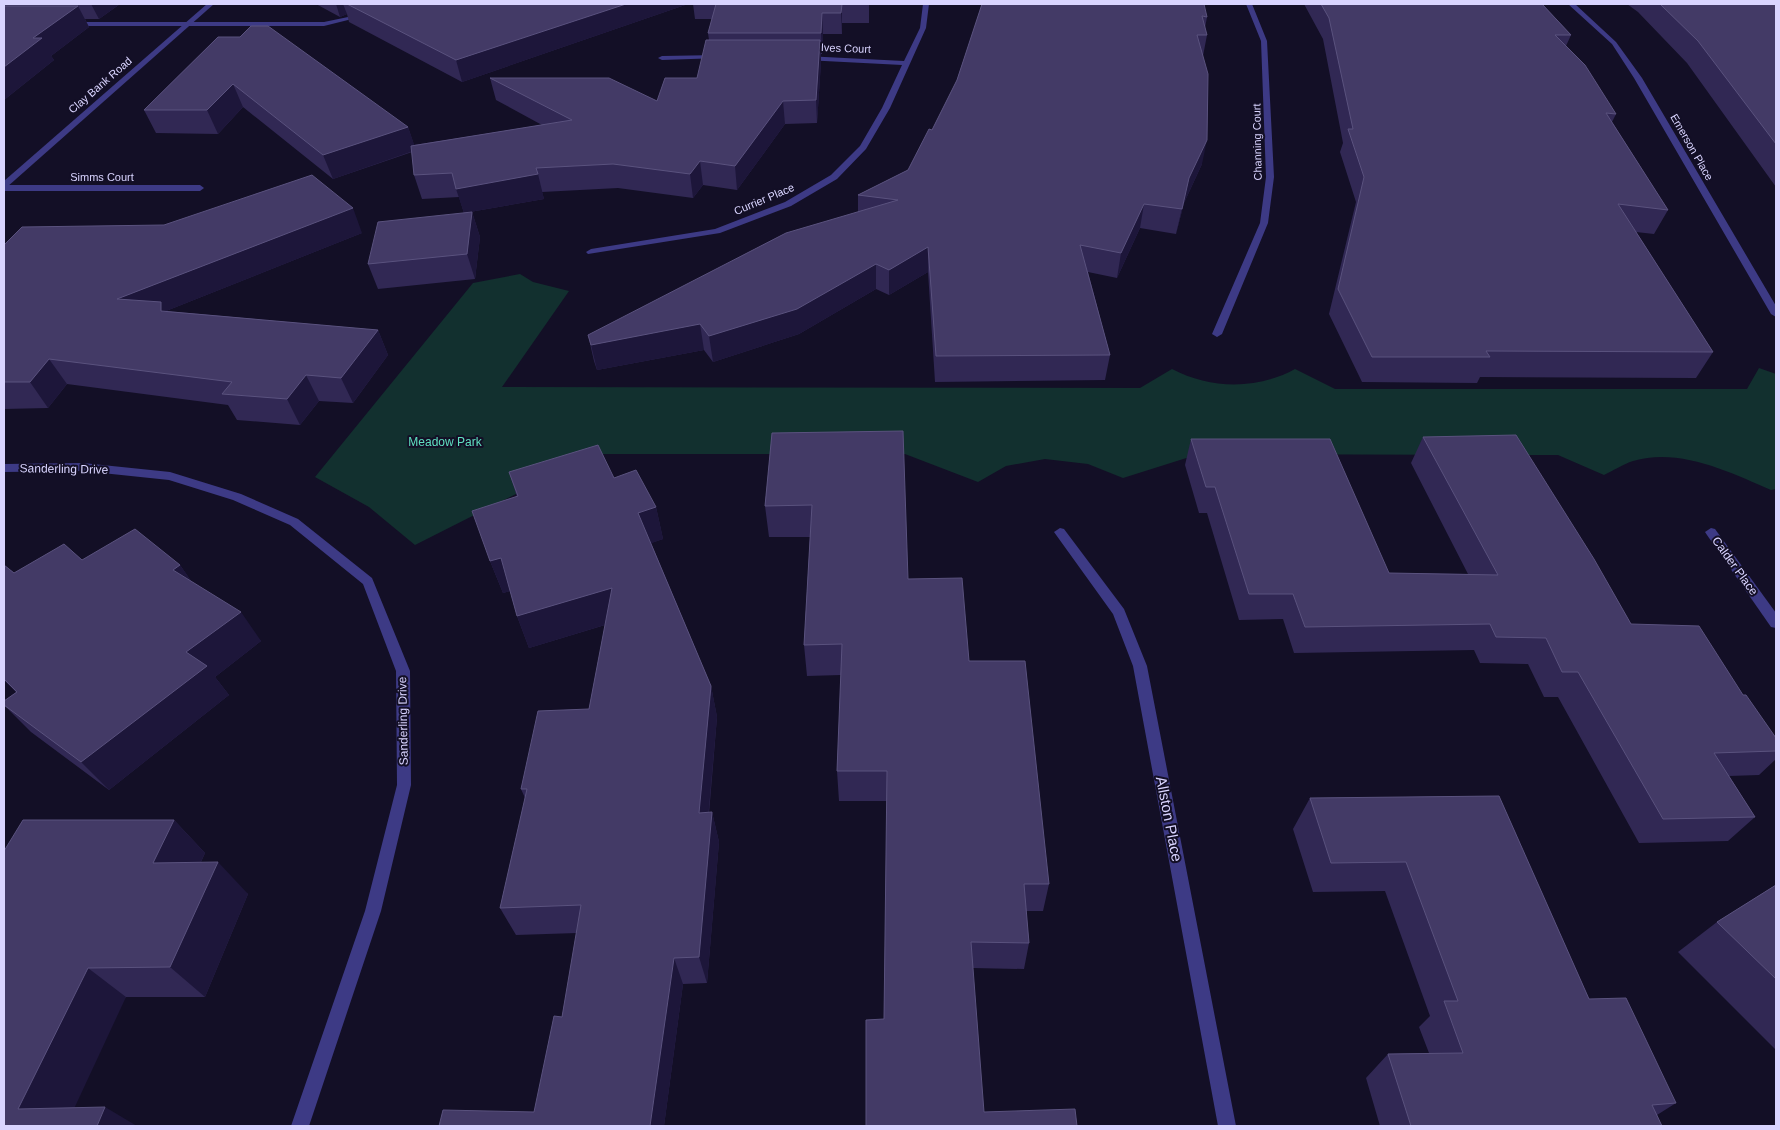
<svg xmlns="http://www.w3.org/2000/svg" width="1780" height="1130" viewBox="0 0 1780 1130" font-family="Arial,sans-serif">
<style>
.green{fill:#12302f}
.lines{fill:none;stroke-linecap:round;stroke-linejoin:round}
.minor{fill:#3d3a85;fill-rule:evenodd}
.tertiary{fill:#3d3a85;fill-rule:evenodd}
.wall{fill:#312854}
.shaded-wall{fill:#1d163a}
.building{fill:#433a66;stroke:#5a527e}
.labels{text-anchor:middle;stroke-width:4;stroke-linejoin:round;paint-order:stroke}
.far-street-label{font-size:11px;fill:#d9d4ff;stroke:#130f26}
.park-label{font-size:12px;fill:#5fe0c0;stroke:#130f26}
.street-label{font-size:12px;fill:#d9d4ff;stroke:#130f26}
.near-street-label{font-size:15px;fill:#d9d4ff;stroke:#130f26}
</style>
<rect width="100%" height="100%" fill="#130f26"/>
<path class="green" d="M520 274 533 282 569 291 502 387 1140 388 1172 369C1210 389 1257 390 1295 369L1335 389H1747L1759 368 1776 374V489L1771 490C1730 472 1679 447 1633 461 1623 464 1613 471 1604 475L1558 455 1199 454 1123 478 1088 464 1045 459 1006 466 978 482 905 454H595L415 545 369 507 315 477 473 283Z"/>
<g class="lines">
<g class="minor">
<polygon points="923,4 929,4 926,28 890,108 866,149 837,179 791,206 720,233 588,254 586,252 591,249 715,229 785,202 831,175 860,146 882,108 902,65 805,60 801,58 805,56 904,61 920,28"/>
<polygon points="1246,4 1252,4 1267,41 1274,177 1268,223 1222,334 1217,337 1212,334 1260,223 1266,177 1261,41"/>
<polygon points="1568,4 1575,4 1616,42 1642,78 1776,306 1776,317 1771,314 1634,78 1612,44"/>
<polygon points="363,10 366,12 365,13 352,19 324,26 70,26 67,24 70,22 324,22 348,17"/>
<polygon points="718,55 720,56 720,58 662,60 658,58 662,56"/>
<polygon points="4,185 200,185 204,188 200,191 4,191"/>
<polygon points="83,463 170,472 241,494 298,519 372,578 410,671 411,785 381,911 309,1126 291,1126 365,911 397,785 396,671 363,584 290,525 233,500 169,480 83,471 4,472 4,464"/>
<polygon points="1060,528 1064,529 1124,609 1147,666 1236,1126 1218,1126 1133,666 1113,614 1054,532"/>
<polygon points="1711,528 1715,529 1776,613 1776,628 1771,627 1707,535 1705,532"/>
</g>
<polygon class="tertiary" points="207,4 214,4 7,187 4,187 4,181"/>
</g>
<g class="wall">
<polygon points="4,4 120,4 99,19 85,19 89,27 51,56 54,60 4,100"/>
<polygon points="316,4 688,4 462,82 349,22 347,14 340,17"/>
<polygon points="693,4 869,4 869,23 842,23 842,34 823,34 822,54 821,54 821,62 817,123 785,124 737,190 703,185 693,198 618,188 542,192 544,199 464,213 459,197 422,199 414,175 412,152 333,179 243,107 218,134 156,133 144,110 218,37 408,127 414,145 542,125 496,100 490,78 657,101 697,78 709,40 708,33 712,19 695,19"/>
<polygon points="982,4 1207,17 1205,28 1207,35 1203,56 1202,164 1184,203 1176,234 1140,228 1117,278 1088,272 1110,355 1105,380 935,382 928,272 889,295 876,289 799,334 713,362 704,350 597,370 594,361 588,335 858,212 858,195 908,170 932,130 957,80"/>
<polygon points="1304,4 1542,4 1571,35 1566,46 1616,114 1612,122 1668,210 1654,234 1636,232 1713,352 1696,378 1480,377 1477,383 1362,382 1329,314 1356,202 1340,152 1343,143 1323,39"/>
<polygon points="1627,4 1776,4 1776,187 1687,63 1638,12"/>
<polygon points="472,212 480,237 475,279 378,289 368,264"/>
<polygon points="362,233 166,311 378,330 388,355 353,403 319,401 300,425 237,420 228,405 67,384 48,408 4,409 4,245"/>
<polygon points="772,433 908,579 969,661 1049,884 1043,911 1026,911 1029,943 1024,969 973,968 866,1126 884,1019 887,801 839,801 837,771 841,675 807,676 804,645 810,537 769,537 765,506"/>
<polygon points="1423,437 1631,624 1743,695 1776,738 1776,759 1759,775 1729,776 1755,817 1728,841 1639,843 1558,697 1544,697 1528,664 1480,663 1474,650 1294,653 1283,619 1239,620 1207,513 1199,513 1185,465 1191,439 1389,573 1468,574 1411,463"/>
<polygon points="509,472 614,478 656,507 663,539 651,543 711,686 717,717 709,813 712,812 719,842 707,983 683,984 664,1126 439,1126 534,1112 562,1017 577,933 516,935 500,908 525,798 521,789 589,709 605,625 529,648 517,616 510,591 503,593 490,561 517,497"/>
<polygon points="82,560 180,565 191,581 261,641 215,677 229,695 109,790 31,732 4,705 4,701 16,692 4,680 4,565 14,573"/>
<polygon points="1499,796 1589,999 1676,1103 1657,1115 1662,1126 1380,1126 1366,1078 1388,1054 1429,1053 1419,1027 1430,1016 1385,891 1313,892 1293,829 1310,798"/>
<polygon points="174,820 205,853 201,862 248,894 205,997 126,997 4,1126 4,851"/>
<polygon points="1776,885 1776,1050 1678,952 1717,922"/>
</g>
<g class="shaded-wall">
<polygon points="91,4 120,4 99,19"/>
<polygon points="336,4 343,4 347,14 340,17"/>
<polygon points="626,4 688,4 462,82 456,60"/>
<polygon points="842,4 842,34 841,13"/>
<polygon points="78,6 89,27 51,56 54,60 4,100 4,67 33,38"/>
<polygon points="822,13 823,34 822,54 821,33"/>
<polygon points="820,40 821,62 817,123 816,100"/>
<polygon points="233,84 243,107 218,134 207,110"/>
<polygon points="783,101 785,124 737,190 735,166"/>
<polygon points="408,127 416,150 333,179 323,155"/>
<polygon points="1207,140 1202,164 1184,203 1176,234 1189,178"/>
<polygon points="700,161 703,185 693,198 690,174"/>
<polygon points="538,174 544,199 464,213 456,189"/>
<polygon points="1144,204 1140,228 1117,278 1121,253"/>
<polygon points="353,208 362,233 166,311 175,328 117,299"/>
<polygon points="472,212 480,237 475,279 467,254"/>
<polygon points="928,247 928,272 889,295 889,270"/>
<polygon points="876,264 876,289 799,334 713,362 709,336"/>
<polygon points="700,324 704,350 597,370 591,345"/>
<polygon points="378,330 388,355 353,403 341,378"/>
<polygon points="49,359 67,384 48,408 30,382"/>
<polygon points="306,375 319,401 300,425 287,399"/>
<polygon points="656,507 663,539 646,545 638,513"/>
<polygon points="501,558 513,590 503,593 490,561"/>
<polygon points="180,565 201,595 173,570"/>
<polygon points="612,588 621,620 529,648 517,616"/>
<polygon points="241,612 261,641 215,677 229,695 109,790 81,762 186,652"/>
<polygon points="711,686 717,717 706,842 699,813"/>
<polygon points="712,812 719,842 707,983 699,957"/>
<polygon points="174,820 205,853 185,895 153,863"/>
<polygon points="218,862 248,894 205,997 170,967"/>
<polygon points="674,958 683,984 664,1126 650,1126"/>
<polygon points="88,968 126,997 66,1126 18,1109"/>
<polygon points="105,1107 137,1126 97,1126"/>
</g>
<g class="building">
<polygon points="347,4 626,4 456,60"/>
<polygon points="716,4 842,4 841,13 822,13 821,33 708,33"/>
<polygon points="982,4 1204,4 1207,17 1202,16 1207,35 1197,35 1208,74 1207,140 1189,178 1182,209 1144,204 1121,253 1080,245 1110,355 936,356 928,247 889,270 876,264 797,309 709,336 700,324 591,345 588,335 786,233 898,200 858,195 908,170 929,129 932,130 957,80"/>
<polygon points="1321,4 1542,4 1571,35 1555,35 1585,65 1616,114 1606,113 1668,210 1618,204 1713,352 1486,351 1490,357 1372,357 1338,289 1364,177 1348,129 1353,129 1329,18"/>
<polygon points="1660,4 1776,4 1776,144 1698,41"/>
<polygon points="4,6 78,6 33,38 42,38 4,67"/>
<polygon points="251,26 268,26 408,127 323,155 233,84 207,110 144,110 218,37 240,37"/>
<polygon points="706,40 820,40 816,100 783,101 735,166 700,161 690,174 613,164 536,168 538,174 456,189 452,173 414,175 411,146 572,120 490,78 609,78 657,101 665,78 697,78"/>
<polygon points="312,175 353,208 117,299 161,302 161,311 378,330 341,378 306,375 287,399 222,394 232,382 49,359 30,382 4,382 4,245 22,227 164,225"/>
<polygon points="472,212 467,254 368,264 378,222"/>
<polygon points="903,431 908,579 962,578 969,661 1025,661 1049,884 1024,884 1029,943 971,942 984,1112 1075,1109 1077,1126 866,1126 866,1020 884,1019 887,771 837,771 842,644 804,645 812,505 765,506 772,433"/>
<polygon points="1516,435 1594,559 1631,624 1699,626 1743,695 1746,695 1776,738 1776,751 1714,753 1755,817 1663,819 1578,672 1562,672 1546,638 1496,637 1490,624 1305,627 1293,594 1249,594 1215,487 1206,487 1191,439 1330,439 1389,573 1498,575 1423,437"/>
<polygon points="598,445 614,478 636,470 656,507 638,513 711,686 699,813 712,812 699,957 674,958 650,1126 439,1126 443,1110 534,1112 554,1016 562,1017 581,905 500,908 527,789 521,789 538,711 589,709 612,588 517,616 501,558 490,561 472,511 518,496 509,472"/>
<polygon points="135,529 180,565 173,570 241,612 186,652 207,666 81,762 4,705 4,701 17,692 4,679 4,565 14,573 64,544 82,560"/>
<polygon points="1499,796 1589,999 1626,998 1676,1103 1652,1105 1662,1126 1411,1126 1388,1054 1463,1053 1444,1001 1458,1001 1406,862 1331,863 1310,798"/>
<polygon points="23,820 174,820 153,863 218,862 170,967 88,968 18,1109 105,1107 97,1126 4,1126 4,851"/>
<polygon points="1776,885 1776,979 1717,922"/>
</g>
<g class="labels">
<g class="far-street-label">
<text transform="translate(846 48) rotate(2)" y="4">Ives Court</text>
<text transform="translate(100 85) rotate(-41)" y="4">Clay Bank Road</text>
<text transform="translate(1257 142) rotate(-91)" y="4">Channing Court</text>
<text transform="translate(1692 147) rotate(60)" y="4">Emerson Place</text>
<text x="102" y="181">Simms Court</text>
<text transform="translate(764 199) rotate(-23)" y="4">Currier Place</text>
</g>
<g class="park-label">
<text x="445" y="446">Meadow Park</text>
</g>
<g class="street-label">
<text transform="translate(64 469) rotate(1)" y="4">Sanderling Drive</text>
<text transform="translate(1735 566) rotate(54)" y="4">Calder Place</text>
<text transform="translate(403 721) rotate(-91)" y="4">Sanderling Drive</text>
</g>
<g class="near-street-label">
<text transform="translate(1169 819) rotate(79)" y="5">Allston Place</text>
</g>
</g>
<rect width="1780" height="1130" fill="none" stroke="#d9d4ff" stroke-width="10"/>
</svg>
